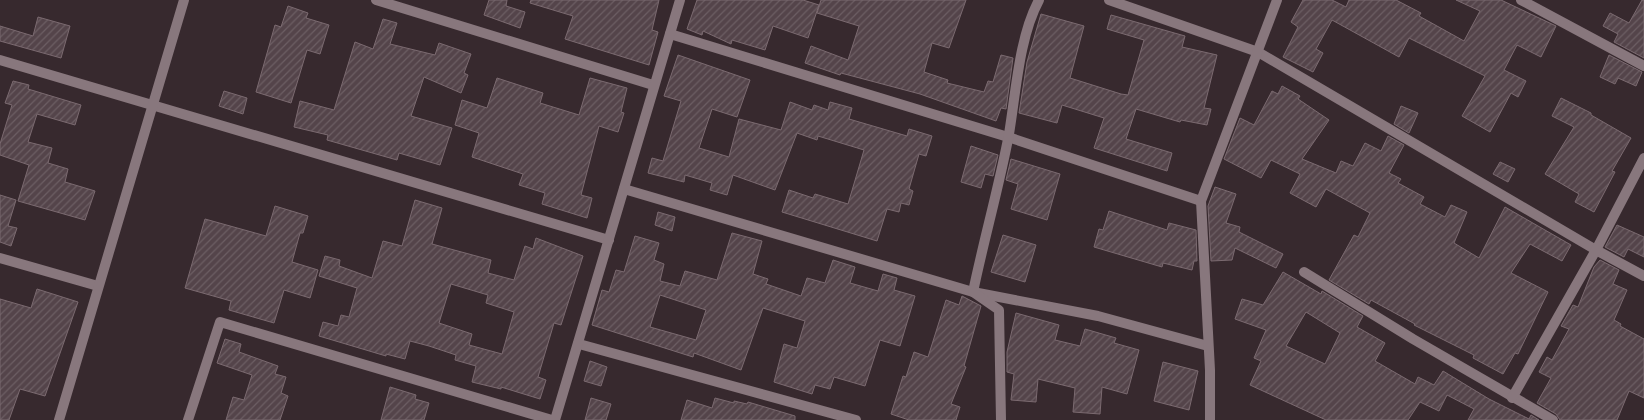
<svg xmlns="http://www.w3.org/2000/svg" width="1644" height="420" viewBox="0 0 1644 420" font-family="Jost,sans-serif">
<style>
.building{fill:url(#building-hatch);stroke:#7b6a70;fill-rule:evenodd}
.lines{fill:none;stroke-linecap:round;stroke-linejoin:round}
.street{stroke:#88777d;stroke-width:10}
</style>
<defs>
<pattern id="building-hatch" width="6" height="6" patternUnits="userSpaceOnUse" patternTransform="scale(1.25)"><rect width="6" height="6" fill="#54444a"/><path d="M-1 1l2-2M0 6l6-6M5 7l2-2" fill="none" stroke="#6c5e63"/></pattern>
</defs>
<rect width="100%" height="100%" fill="#37292e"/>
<g class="building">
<polygon points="489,0 507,0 506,6 525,12 520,28 484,15"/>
<polygon points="531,0 659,0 652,30 658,32 649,65 565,39 573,16 530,3"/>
<polygon points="697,0 803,0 819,5 808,38 773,26 765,50 732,40 731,44 703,31 702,35 687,29"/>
<polygon points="821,0 966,0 949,48 932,43 924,72 948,80 947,83 984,92 988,81 993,82 1001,55 1013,58 1006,109 1001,108 996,121 920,94 841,73 840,75 805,63 811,46 848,60 859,26 817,13"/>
<polygon points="1303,0 1332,0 1346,7 1349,0 1396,0 1421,13 1419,16 1464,41 1480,11 1456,0 1501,0 1556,26 1541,57 1517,45 1504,70 1526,81 1518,97 1511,93 1490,132 1462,116 1485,76 1409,38 1399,57 1332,20 1316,49 1323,53 1313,72 1283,57 1298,27 1291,22"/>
<polygon points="1642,0 1644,0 1644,58 1614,42 1618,34 1603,26 1610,13 1629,23"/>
<polygon points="288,6 308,13 306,18 329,25 320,54 307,50 291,103 256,92 275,25 281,27"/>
<polygon points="1041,14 1084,26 1070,78 1121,94 1128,95 1144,40 1107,29 1111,15 1185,36 1182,47 1217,55 1204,108 1211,109 1207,125 1181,120 1180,122 1136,109 1126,139 1172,153 1167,171 1094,148 1104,118 1062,105 1057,123 1019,113 1027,62"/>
<polygon points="38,17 70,26 61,58 0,41 0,26 33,36"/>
<polygon points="383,19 397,23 390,44 435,55 439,43 471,54 464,73 468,75 461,93 424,77 411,116 452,128 440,165 399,153 397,160 327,140 328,135 294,127 300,101 334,110 355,42 373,49"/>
<polygon points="678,55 750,80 737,117 712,109 699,148 729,157 739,119 781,130 790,102 812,110 814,105 828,110 830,102 852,108 849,119 907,136 909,129 932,136 926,156 919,154 909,189 913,191 909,205 901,203 899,212 887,209 877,241 782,212 789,190 813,198 815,194 848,204 864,150 818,136 817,140 797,133 775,190 733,175 727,195 710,190 712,183 685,175 684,182 648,173 652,158 663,161 681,101 664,96"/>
<polygon points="1609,55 1642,72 1636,86 1618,78 1615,84 1600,77"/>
<polygon points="497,78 543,93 540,103 579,115 590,78 627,88 621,112 624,113 618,132 599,126 581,195 592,198 587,218 542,204 545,193 519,185 523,174 472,157 479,133 455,125 462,100 487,108"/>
<polygon points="13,81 29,85 28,89 81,105 75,125 37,114 28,142 52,148 48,163 68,169 65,182 95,191 85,220 18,201 29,165 0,155 0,144 12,105 5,103"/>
<polygon points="1282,86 1300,96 1298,99 1329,120 1302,159 1336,173 1341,161 1353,166 1365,143 1381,151 1388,136 1404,145 1389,173 1401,179 1398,183 1424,197 1420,204 1445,217 1451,205 1467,212 1454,243 1479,258 1505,207 1571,245 1562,261 1530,244 1511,273 1548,292 1518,354 1515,353 1503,374 1473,358 1474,355 1414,325 1415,324 1371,300 1369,304 1329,280 1354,235 1358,237 1370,213 1326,189 1316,207 1290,193 1300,174 1271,160 1261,178 1224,159 1240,118 1254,125 1272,91 1278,94"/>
<polygon points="224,91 247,98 243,114 219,106"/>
<polygon points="1561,98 1591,113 1591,115 1631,138 1612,171 1615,172 1594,212 1575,202 1579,194 1545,174 1574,127 1552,116"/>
<polygon points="1401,106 1418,113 1409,133 1394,124"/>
<polygon points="971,146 998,155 993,176 985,174 981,188 961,182"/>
<polygon points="1011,159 1060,174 1047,220 1011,209 1018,184 1006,180"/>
<polygon points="1500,162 1515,169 1508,182 1493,174"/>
<polygon points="1215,187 1236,194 1226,223 1240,227 1239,232 1283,254 1276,268 1235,248 1232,260 1211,261 1208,206"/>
<polygon points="0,195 16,200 8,226 17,228 11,246 0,242"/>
<path d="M415 200 442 208 432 244 491 260 488 273 514 280 525 246 533 249 536 238 583 256 561 325 554 323 538 377 546 380 540 399 501 387V389L472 382 476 366 455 360 456 355 429 346 410 341 405 359 386 354V356L319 336 323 322 338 326 341 315 349 317 357 288 319 276 325 256 340 260 339 266 372 278 383 241 402 246ZM451 284 488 295 486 303 514 312 502 354 469 345 472 334 439 323Z"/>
<polygon points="275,206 308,216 303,233 300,233 292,262 318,270 310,298 284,290 274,323 229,310 231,301 185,288 205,219 266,236"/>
<polygon points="1109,211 1167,230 1169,223 1196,230 1197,261 1194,261 1192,270 1163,263 1162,267 1094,247 1099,229 1103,230"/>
<polygon points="658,212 675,217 672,231 655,225"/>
<polygon points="1617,225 1644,237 1644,257 1628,249 1624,257 1605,247"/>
<path d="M732 233 762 241 753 274 768 279 766 284 801 296 807 278 825 283 833 260 855 267 850 283 878 291 883 274 897 278 894 290 915 296 900 346 880 340 865 386 834 377 830 389 815 385 812 394 774 382 784 344 797 348 805 321 763 308 741 370 694 353 693 357 592 325 602 290 609 292 616 270 624 272 635 236 659 243 654 260 664 264 660 281 680 286 685 271 717 280ZM660 295 706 310 696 340 650 327Z"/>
<polygon points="1003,235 1036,245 1025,282 991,272"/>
<polygon points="1600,260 1619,270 1613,284 1627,290 1614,320 1621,324 1620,326 1644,339 1644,398 1629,391 1617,420 1560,420 1556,414 1537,403 1551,378 1539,372 1547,357 1552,360 1569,329 1561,326 1573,305 1578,307 1594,267"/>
<path d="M1283 272 1321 294 1322 291 1363 316 1357 327 1385 343 1375 361 1415 384 1418 377 1434 385 1443 371 1489 399 1529 419 1531 415 1539 420H1468L1474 409 1447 395 1439 411 1420 402 1408 420H1326L1250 385 1261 361 1254 358 1266 330 1235 319 1242 299 1263 305ZM1306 312 1340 333 1325 364 1286 346Z"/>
<polygon points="37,289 78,302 45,396 20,389 9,420 0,420 0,299 31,308"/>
<polygon points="962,296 981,306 964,366 966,367 951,404 960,407 956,420 909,420 891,414 903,376 906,377 914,352 928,357 946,300 959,305"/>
<polygon points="1016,313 1059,325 1055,340 1080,346 1085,329 1116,338 1114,343 1139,350 1127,394 1102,387 1100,414 1073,412 1075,388 1038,379 1036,402 1011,400 1014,374 1007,372 1007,352"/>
<polygon points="225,339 241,344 239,352 278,366 275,374 286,377 281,393 288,396 280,420 226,420 233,397 244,400 252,375 217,363"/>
<polygon points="590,361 607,367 601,386 584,381"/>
<polygon points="1163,362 1198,371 1189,410 1154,401"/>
<polygon points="390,387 416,395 415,399 429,403 424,420 381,420"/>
<polygon points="591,398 611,404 606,420 585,420"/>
<polygon points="715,398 734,403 734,401 747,404 748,402 795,416 795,420 681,420 687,400 712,408"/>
</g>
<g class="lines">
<g class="street">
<polyline points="376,0 653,85"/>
<polyline points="1109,0 1258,52 1596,250 1644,276"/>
<polyline points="1521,0 1644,66"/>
<polyline points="670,34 1008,137 1201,201"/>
<polyline points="0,60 609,240"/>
<polyline points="624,189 973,292 1098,316 1208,346"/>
<polyline points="0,258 98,286"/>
<polyline points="1304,272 1413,339 1553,420"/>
<polyline points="579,344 856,420"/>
<polyline points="1512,398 1596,250 1644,158"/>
<polyline points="59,420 184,0"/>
<polyline points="188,420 220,322 552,420"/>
<polyline points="555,420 680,0"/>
<path d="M1001 420 999 310 973 292C984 239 999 187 1009 134 1016 92 1019 37 1039 0"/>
<polyline points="1210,420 1210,370 1201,201 1277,0"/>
</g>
</g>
</svg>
